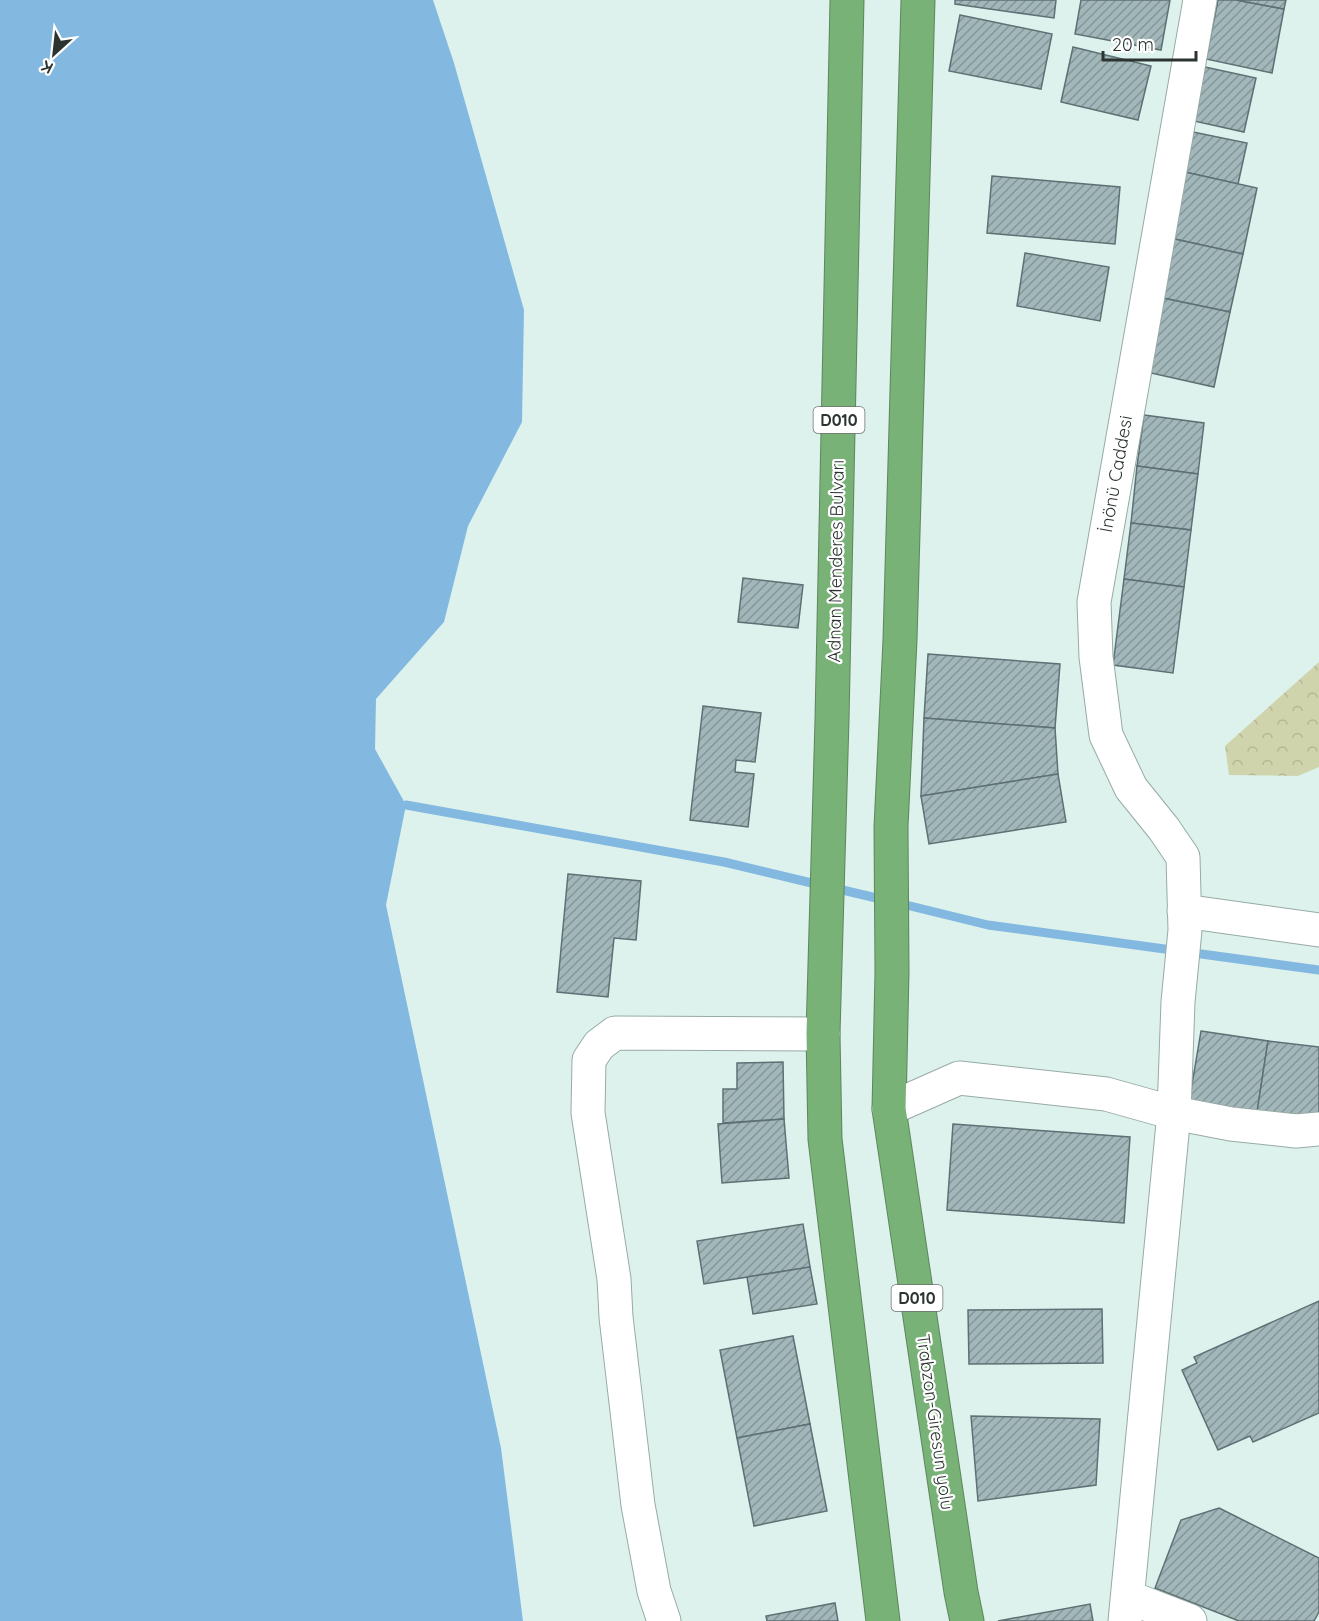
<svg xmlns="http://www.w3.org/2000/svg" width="1319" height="1621" viewBox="0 0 1319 1621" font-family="Quicksand,sans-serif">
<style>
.forest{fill:url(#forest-crowns)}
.water{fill:#83b9e1}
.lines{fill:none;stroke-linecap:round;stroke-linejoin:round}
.stream{stroke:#83b9e1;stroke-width:9}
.building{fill:url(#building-hatch);stroke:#5d7174;stroke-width:1.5}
.minor-casing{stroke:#97aba5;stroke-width:35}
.highway-casing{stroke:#5d865e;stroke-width:35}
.minor{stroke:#fff;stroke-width:33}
.highway{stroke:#78b276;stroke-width:33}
.labels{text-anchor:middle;stroke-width:4.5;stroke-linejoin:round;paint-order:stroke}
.shield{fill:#fff;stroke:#6b7170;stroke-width:1.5}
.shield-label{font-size:16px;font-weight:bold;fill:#2c3432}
.street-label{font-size:18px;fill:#2c3432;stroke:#fff}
</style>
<defs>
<pattern id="forest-crowns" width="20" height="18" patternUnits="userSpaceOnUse" patternTransform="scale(1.5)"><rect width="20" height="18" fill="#d0d4ac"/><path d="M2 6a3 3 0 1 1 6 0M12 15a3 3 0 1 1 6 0" fill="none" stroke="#b3b794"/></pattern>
<pattern id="building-hatch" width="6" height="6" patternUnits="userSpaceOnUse" patternTransform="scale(1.5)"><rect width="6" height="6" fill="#a2b7ba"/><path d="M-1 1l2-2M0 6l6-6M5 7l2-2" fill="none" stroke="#849698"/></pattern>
</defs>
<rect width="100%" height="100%" fill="#ddf2ec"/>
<polygon class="forest" points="1319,662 1319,767 1298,776 1229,775 1225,746"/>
<polygon class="water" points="0,0 433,0 454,63 524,310 522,422 468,526 444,622 376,699 375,749 406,805 386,905 501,1448 523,1621 0,1621"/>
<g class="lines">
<g class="stream">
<polyline points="406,805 724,862 820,885"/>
<polyline points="834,888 885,900"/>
<polyline points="898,903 988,925 1319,970"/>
</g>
</g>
<g class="building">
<polygon points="955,0 1056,0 1054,18 955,4"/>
<polygon points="1081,0 1170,0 1161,50 1075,34"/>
<polygon points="1218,0 1236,0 1284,9 1272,73 1206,59"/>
<polygon points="1236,0 1286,0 1284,9"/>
<polygon points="960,15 1052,34 1041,89 949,71"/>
<polygon points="1073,47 1151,66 1138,120 1061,102"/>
<polygon points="1205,67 1256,78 1244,132 1194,121"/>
<polygon points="1193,132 1247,143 1238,184 1185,172"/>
<polygon points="1185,172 1257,188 1243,254 1170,238"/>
<polygon points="992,176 1120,187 1115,244 987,233"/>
<polygon points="1170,238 1243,254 1230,312 1158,297"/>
<polygon points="1025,253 1109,267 1100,321 1017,306"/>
<polygon points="1158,297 1230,312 1214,387 1142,371"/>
<polygon points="1144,415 1204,423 1198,474 1137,466"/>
<polygon points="1137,466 1198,474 1191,530 1131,523"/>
<polygon points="1131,523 1191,530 1184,587 1124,579"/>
<polygon points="743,578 803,585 798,628 738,622"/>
<polygon points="1124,579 1184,587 1173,673 1113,665"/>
<polygon points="928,654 1060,664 1055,728 924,718"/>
<polygon points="703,706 761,713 755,762 736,760 735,772 754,774 748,827 690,820"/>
<polygon points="924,718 1055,728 1058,774 921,796"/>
<polygon points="1058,774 1066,822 929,844 921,796"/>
<polygon points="568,874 641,881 636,940 614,938 608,997 557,992"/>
<polygon points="1201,1031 1268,1041 1257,1112 1189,1102"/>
<polygon points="1268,1041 1319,1047 1319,1118 1257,1112"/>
<polygon points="783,1062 784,1119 723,1123 723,1089 737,1089 737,1063"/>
<polygon points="784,1119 789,1178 722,1183 718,1124"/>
<polygon points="953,1124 1130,1137 1124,1223 947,1210"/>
<polygon points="803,1224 810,1267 704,1284 697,1241"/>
<polygon points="810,1267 817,1304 753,1314 747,1277"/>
<polygon points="1319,1301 1319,1413 1253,1442 1250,1436 1218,1450 1182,1370 1197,1363 1194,1357"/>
<polygon points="1102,1309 1103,1363 969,1364 968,1310"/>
<polygon points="793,1336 810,1424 737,1438 720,1350"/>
<polygon points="971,1416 1100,1419 1096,1485 978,1501"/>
<polygon points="810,1424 827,1511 754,1526 737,1438"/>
<polygon points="1219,1508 1319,1558 1319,1612 1314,1621 1239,1621 1155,1588 1181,1520"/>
<polygon points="835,1603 838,1621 767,1621 766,1616"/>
<polygon points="1090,1604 1093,1621 998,1621"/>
</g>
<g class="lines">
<defs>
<g id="minor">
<polyline points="1184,911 1319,930"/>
<polyline points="889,1109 959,1078 1106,1094 1174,1113 1231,1124 1296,1131 1319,1129"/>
<polyline points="1128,1597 1190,1621"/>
<polyline points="664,1621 654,1591 638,1505 616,1317 614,1279 588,1113 589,1060 599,1045 615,1033 823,1034"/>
<polyline points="1125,1621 1174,1113 1178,1002 1185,930 1183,857 1164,829 1131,788 1106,735 1096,657 1094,602 1200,0"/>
</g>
<g id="highway">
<polyline points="847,0 832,720 823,1034 825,1139 883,1621"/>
<polyline points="918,0 900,640 891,827 892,972 889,1109 961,1592 967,1621"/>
</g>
</defs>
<use href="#minor" class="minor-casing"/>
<use href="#highway" class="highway-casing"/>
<use href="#minor" class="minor"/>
<use href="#highway" class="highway"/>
</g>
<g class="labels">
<g class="shield">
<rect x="813.5" y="407" width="51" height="26" rx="4.5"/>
<rect x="891.5" y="1285" width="51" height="26" rx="4.5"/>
</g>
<g class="shield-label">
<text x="839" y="426">D010</text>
<text x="917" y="1304">D010</text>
</g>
<g class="street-label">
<text transform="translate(1116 474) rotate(-80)" y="6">İnönü Caddesi</text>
<text transform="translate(836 561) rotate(-89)" y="6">Adnan Menderes Bulvarı</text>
<text transform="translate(935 1422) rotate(82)" y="6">Trabzon-Giresun yolu</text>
</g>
</g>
<g transform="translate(54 54) rotate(207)" stroke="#ffffff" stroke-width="4.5" paint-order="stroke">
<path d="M0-4.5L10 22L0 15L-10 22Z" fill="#2c3432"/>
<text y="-9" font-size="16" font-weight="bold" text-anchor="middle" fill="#2c3432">K</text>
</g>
<path d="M1103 51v9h93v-9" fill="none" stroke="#2c3432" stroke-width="3"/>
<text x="1112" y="51" font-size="18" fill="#2c3432" stroke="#ffffff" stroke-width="4.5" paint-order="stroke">20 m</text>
</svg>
